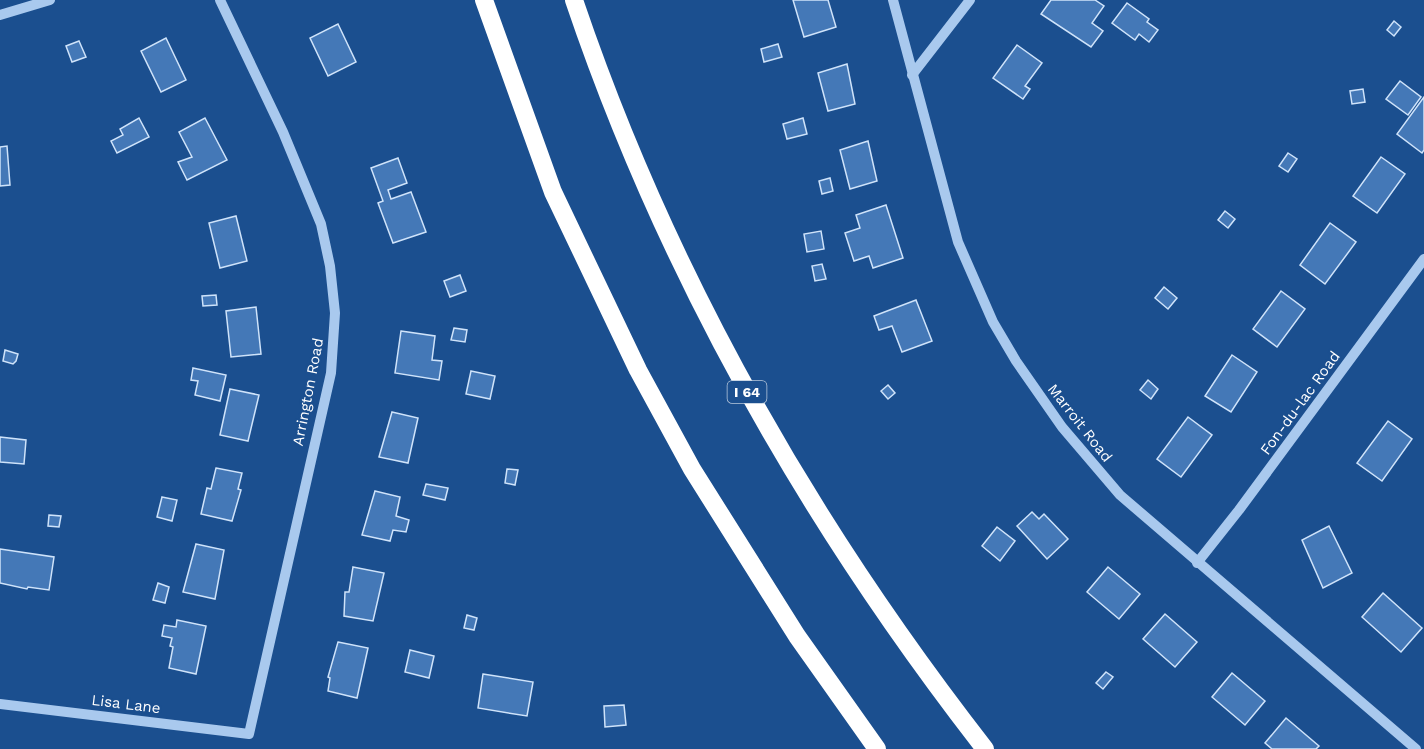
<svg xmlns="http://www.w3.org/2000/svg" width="1424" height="749" viewBox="0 0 1424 749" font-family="'Work Sans',sans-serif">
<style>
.building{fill:#4478b7;stroke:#cfe3fa;stroke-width:1.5}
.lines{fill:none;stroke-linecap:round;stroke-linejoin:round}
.minor{stroke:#a9c9ee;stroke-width:10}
.highway{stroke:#fff;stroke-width:18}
.labels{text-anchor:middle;stroke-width:4.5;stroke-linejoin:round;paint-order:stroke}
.shield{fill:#1b4f8f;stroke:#bbcadd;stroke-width:1.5}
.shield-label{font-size:14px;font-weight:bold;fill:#fff}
.street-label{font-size:15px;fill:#fff;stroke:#1b4f8f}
</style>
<rect width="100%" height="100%" fill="#1b4f8f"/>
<g class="building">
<polygon points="793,0 828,0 836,27 804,37"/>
<polygon points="1051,0 1095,0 1104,6 1092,23 1103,31 1091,47 1041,14"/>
<polygon points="1127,3 1149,19 1147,22 1158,30 1149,42 1139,34 1135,40 1112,23"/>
<polygon points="1394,21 1401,27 1394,36 1387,30"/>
<polygon points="338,24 356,62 328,76 310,38"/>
<polygon points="166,38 186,80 161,92 141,51"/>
<polygon points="79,41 86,57 72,62 66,46"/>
<polygon points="778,44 782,57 764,62 761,49"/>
<polygon points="1017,45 1042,63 1025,86 1030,89 1023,99 993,78"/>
<polygon points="847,64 855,104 828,111 818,73"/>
<polygon points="1400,81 1421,97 1408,115 1386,99"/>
<polygon points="1363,89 1365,102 1352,104 1350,91"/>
<polygon points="1424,97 1424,150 1422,153 1397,134"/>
<polygon points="139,118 149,137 117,153 111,141 123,135 120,129"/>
<polygon points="205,118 227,160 187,180 178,162 192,157 179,132"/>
<polygon points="803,118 807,134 787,139 783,124"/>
<polygon points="868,141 877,181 850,189 840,150"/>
<polygon points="7,146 10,185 0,186 0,147"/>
<polygon points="1288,153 1297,159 1288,172 1279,166"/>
<polygon points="1381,157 1405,174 1377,213 1353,196"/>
<polygon points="398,158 407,183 388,190 391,199 411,192 426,232 393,243 378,203 383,201 371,168"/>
<polygon points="830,178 833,191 822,194 819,181"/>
<polygon points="886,205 903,258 873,268 869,256 854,261 845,233 860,228 856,215"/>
<polygon points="1225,211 1235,219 1228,228 1218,220"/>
<polygon points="236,216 247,261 220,268 209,223"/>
<polygon points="1330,223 1356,242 1325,284 1300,265"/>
<polygon points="821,231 824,249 807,252 804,234"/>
<polygon points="822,264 826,279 815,281 812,266"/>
<polygon points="460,275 466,291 450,297 444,281"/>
<polygon points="1164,287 1177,298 1168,309 1155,298"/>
<polygon points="1281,291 1305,309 1277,347 1253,329"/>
<polygon points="216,295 217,305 203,306 202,296"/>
<polygon points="916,300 932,341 902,352 892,326 879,330 874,316"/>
<polygon points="256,307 261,354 231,357 226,311"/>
<polygon points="454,328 467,330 465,342 451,340"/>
<polygon points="401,331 435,336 432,360 442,361 439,380 395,373"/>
<polygon points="5,350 18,354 16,361 13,364 3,361"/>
<polygon points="1232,355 1257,372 1231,412 1205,396"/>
<polygon points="193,368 226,375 220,401 195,395 198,381 191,380"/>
<polygon points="471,371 495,376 490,399 466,394"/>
<polygon points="1148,380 1158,389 1151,399 1140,390"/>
<polygon points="888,385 895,393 888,399 881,391"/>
<polygon points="230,389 259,395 248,441 220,435"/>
<polygon points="392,412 418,418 408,463 379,457"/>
<polygon points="1188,417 1212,435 1181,477 1157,459"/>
<polygon points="1388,421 1412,439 1382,481 1357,463"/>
<polygon points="0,437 26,440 24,464 0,462"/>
<polygon points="216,468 242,473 238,489 241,490 232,521 201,514 207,488 211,489"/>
<polygon points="507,469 518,470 515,485 505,483"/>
<polygon points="426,484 448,488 445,500 423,495"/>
<polygon points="375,491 400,497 396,516 409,520 406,532 393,530 390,541 362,535"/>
<polygon points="162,497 177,500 172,521 157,517"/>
<polygon points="1032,512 1039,519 1044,514 1068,539 1047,559 1017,526"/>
<polygon points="49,515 61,516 59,527 48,526"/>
<polygon points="1329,526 1352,573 1323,588 1302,540"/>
<polygon points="997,527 1015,541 1000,561 982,546"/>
<polygon points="196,544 224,550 215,599 183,592"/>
<polygon points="0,549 54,557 49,590 28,587 27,589 0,583"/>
<polygon points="353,567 384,573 373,621 344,616 345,592 349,592"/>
<polygon points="1108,567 1140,594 1119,619 1087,592"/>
<polygon points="158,583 169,587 165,603 153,600"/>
<polygon points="1383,593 1422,628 1401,652 1362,617"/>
<polygon points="1165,614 1197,642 1175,667 1143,639"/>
<polygon points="467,615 477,618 474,630 464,628"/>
<polygon points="177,620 206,626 196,674 169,668 173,647 170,646 172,638 162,636 164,625 176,627"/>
<polygon points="338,642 368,648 357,698 328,691 330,678 328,677"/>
<polygon points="410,650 434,656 429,678 405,672"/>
<polygon points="1106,672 1113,677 1103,689 1096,683"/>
<polygon points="1232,673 1265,701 1245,725 1212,697"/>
<polygon points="483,674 533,682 527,716 478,708"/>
<polygon points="624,705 626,725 605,727 604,706"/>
<polygon points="1286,718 1319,746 1316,749 1272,749 1265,743"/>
</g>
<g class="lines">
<g class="minor">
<polyline points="893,0 958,242 993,322 1016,361 1062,427 1120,495 1416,749"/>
<polyline points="0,15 50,0"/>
<polyline points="912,75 970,0"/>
<polyline points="1197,563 1239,510 1424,259"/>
<polyline points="0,704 249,734 331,373 335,313 330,266 321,224 283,132 220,0"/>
</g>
<g class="highway">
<polyline points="484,0 553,192 638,370 692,469 797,636 877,749"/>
<path d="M574 0C666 272 809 523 985 749"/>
</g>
</g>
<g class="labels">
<rect class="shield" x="727.5" y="381" width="39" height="22" rx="4.5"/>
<g class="shield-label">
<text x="747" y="397">I 64</text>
</g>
<g class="street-label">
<text transform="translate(308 392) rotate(-79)" y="5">Arrington Road</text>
<text transform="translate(1300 403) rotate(-54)" y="5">Fon-du-lac Road</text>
<text transform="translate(1080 423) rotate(52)" y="5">Marroit Road</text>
<text transform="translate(126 704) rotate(7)" y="5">Lisa Lane</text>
</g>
</g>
</svg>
